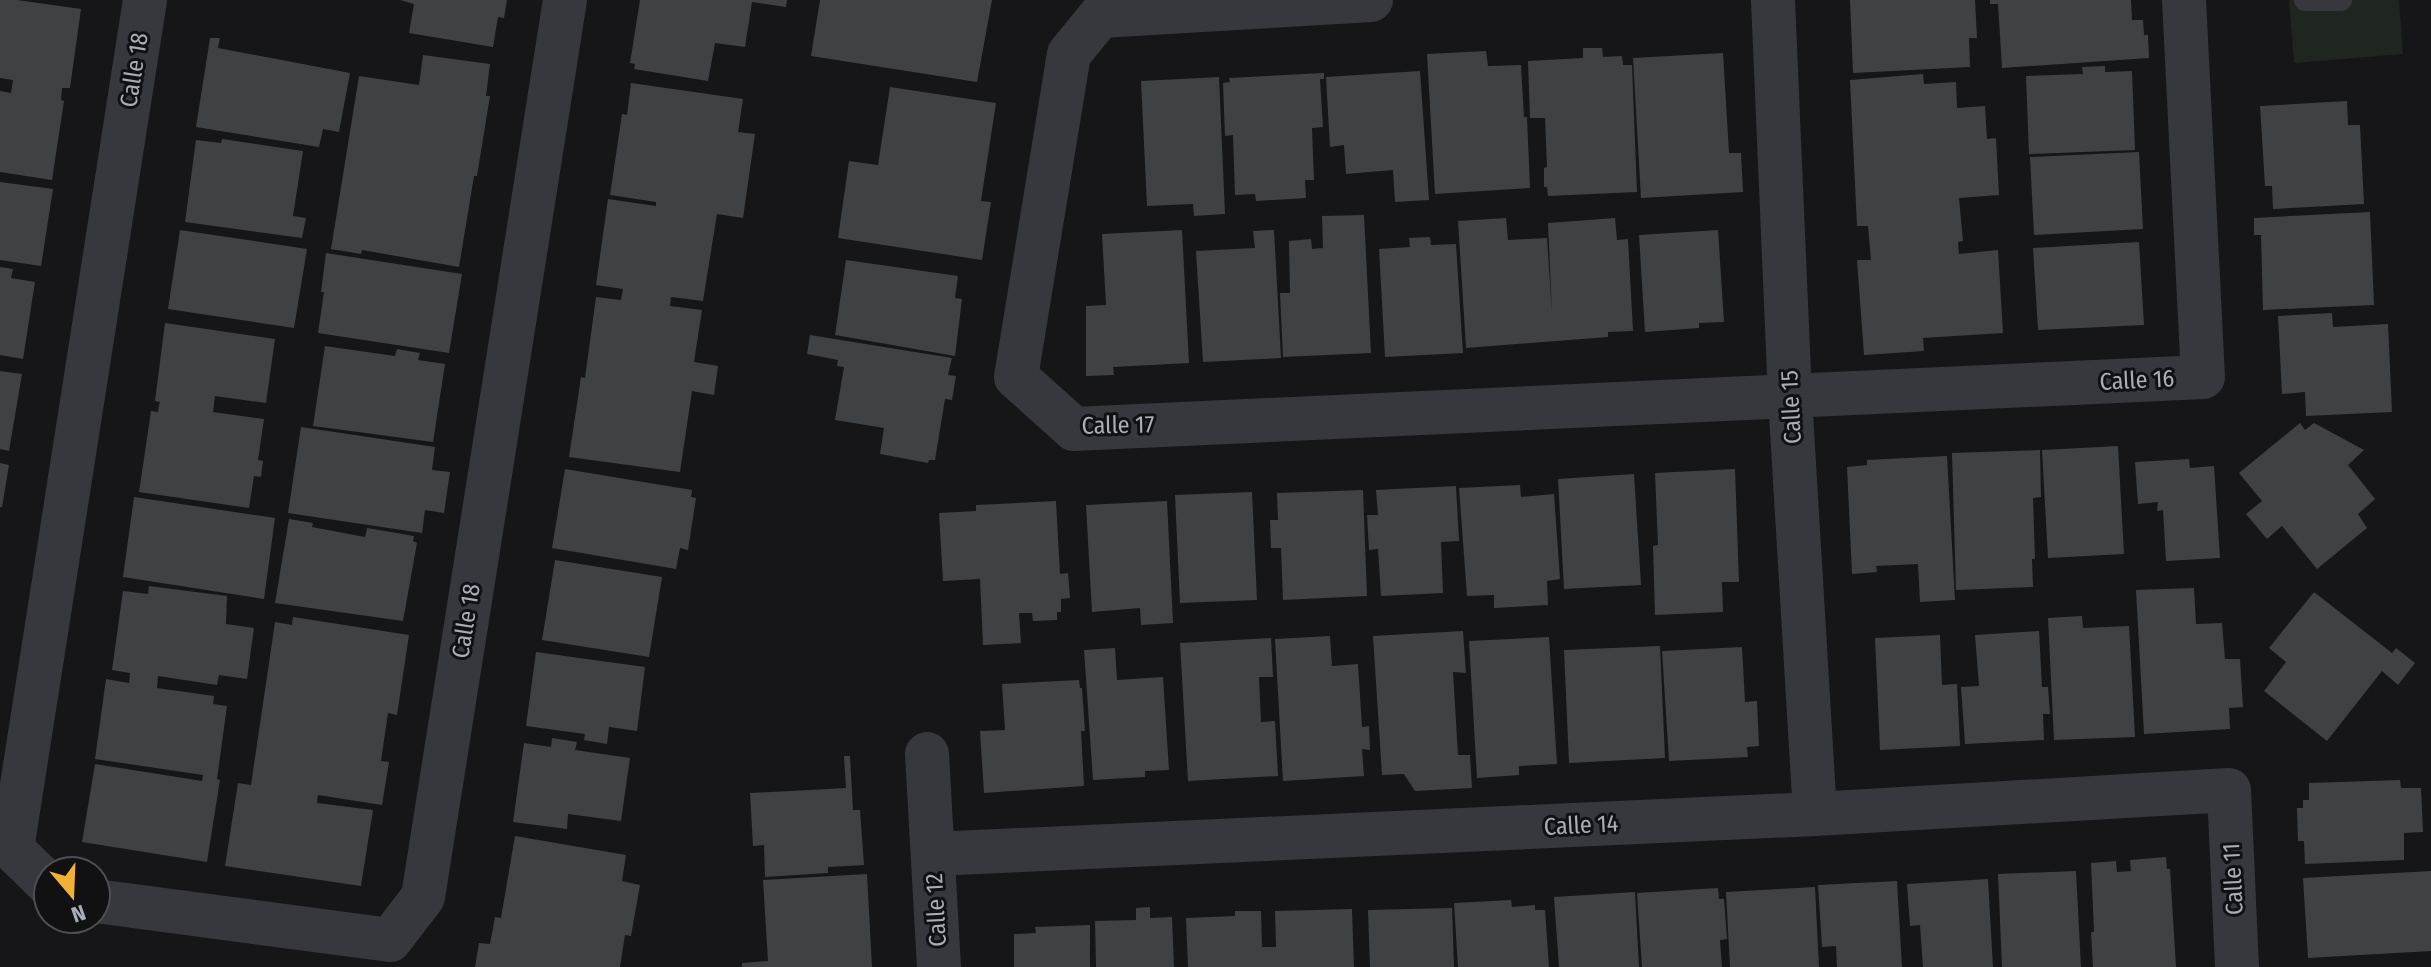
<svg xmlns="http://www.w3.org/2000/svg" width="2431" height="967" viewBox="0 0 2431 967" font-family="'Fira Sans Condensed',sans-serif">
<style>
.green{fill:#1e261f}
.building{fill:#404145}
.lines{fill:none;stroke-linecap:round;stroke-linejoin:round}
.lane{stroke:#37383d;stroke-width:22}
.street{stroke:#37383d;stroke-width:44}
.labels{text-anchor:middle;stroke-width:6;stroke-linejoin:round;paint-order:stroke}
.street-label{font-size:24px;fill:#a8adb8;stroke:#111113}
</style>
<rect width="100%" height="100%" fill="#161618"/>
<polygon class="green" points="2289,0 2399,0 2403,54 2294,63"/>
<g class="building">
<polygon points="0,0 17,0 81,9 70,88 62,88 61,100 64,101 52,180 0,172 0,91 11,93 13,80 0,78"/>
<polygon points="400,0 507,0 504,18 498,17 493,47 409,33 414,4"/>
<polygon points="640,0 787,0 786,7 752,2 745,47 715,43 708,81 634,69 635,64 630,63"/>
<polygon points="820,0 992,0 977,82 811,56"/>
<polygon points="1850,0 1975,0 1977,38 1969,38 1970,67 1853,73"/>
<polygon points="1990,0 2131,0 2132,20 2143,20 2144,35 2148,35 2149,58 2002,68 1998,4 1990,4"/>
<polygon points="210,38 220,38 218,48 350,73 339,132 323,129 319,147 196,127"/>
<polygon points="1583,48 1602,48 1603,57 1622,56 1623,65 1632,65 1637,192 1548,196 1547,187 1544,187 1544,168 1547,167 1545,118 1530,118 1528,61 1583,58"/>
<polygon points="1486,51 1488,66 1521,65 1524,117 1527,117 1530,188 1435,194 1427,54"/>
<polygon points="1723,53 1729,153 1741,153 1743,192 1641,198 1633,58"/>
<polygon points="423,55 490,64 486,96 490,96 477,176 474,176 459,267 362,250 361,254 331,249 359,76 419,85"/>
<polygon points="2105,66 2105,72 2132,71 2135,150 2029,154 2026,76 2083,74 2082,67"/>
<polygon points="1420,71 1429,200 1395,202 1393,170 1346,174 1344,145 1330,147 1326,77"/>
<polygon points="1324,73 1324,79 1320,79 1323,127 1312,128 1314,180 1305,180 1306,198 1256,201 1255,194 1235,195 1233,135 1225,136 1223,83 1230,82 1229,78"/>
<polygon points="1923,74 1924,84 1956,82 1957,108 1985,106 1987,139 1996,138 1999,195 1959,198 1963,241 1958,242 1959,254 1998,250 2003,333 1923,338 1924,351 1864,355 1857,260 1871,260 1868,226 1857,226 1850,80"/>
<polygon points="1219,77 1225,214 1194,216 1193,204 1147,206 1141,81"/>
<polygon points="631,83 743,99 738,132 755,134 743,218 717,214 703,301 671,297 670,306 702,310 694,362 718,366 714,395 692,391 680,472 569,457 581,377 585,378 596,297 621,300 623,289 596,285 608,199 656,206 656,202 610,195 622,114 627,115"/>
<polygon points="890,87 996,103 981,201 991,202 982,260 838,238 849,161 878,165"/>
<polygon points="2347,101 2348,125 2360,125 2364,204 2273,209 2272,186 2265,186 2260,106"/>
<polygon points="222,139 303,151 293,216 306,218 302,238 185,222 196,140 221,143"/>
<polygon points="2139,152 2143,229 2034,235 2030,157"/>
<polygon points="0,182 53,189 41,266 0,260"/>
<polygon points="2370,212 2374,305 2263,310 2261,235 2254,235 2254,218"/>
<polygon points="1364,215 1371,353 1283,357 1280,293 1290,293 1289,241 1311,239 1312,249 1323,248 1322,216"/>
<polygon points="1506,218 1508,240 1547,238 1552,314 1548,223 1615,218 1617,240 1628,239 1633,331 1608,332 1608,337 1466,348 1458,221"/>
<polygon points="180,230 307,249 294,328 168,309"/>
<polygon points="1182,230 1189,363 1113,367 1114,375 1086,376 1086,306 1106,305 1102,234"/>
<polygon points="1274,230 1281,358 1203,362 1196,251 1255,248 1253,231"/>
<polygon points="1718,230 1724,322 1699,323 1699,328 1645,332 1639,235"/>
<polygon points="1430,237 1431,245 1456,244 1463,353 1385,357 1379,249 1410,247 1409,238"/>
<polygon points="2139,242 2144,325 2038,330 2033,248"/>
<polygon points="326,253 462,274 449,353 318,333 324,292 321,292"/>
<polygon points="846,260 958,276 955,298 962,299 955,356 835,335"/>
<polygon points="0,267 13,269 11,278 35,282 23,359 0,355"/>
<polygon points="2332,313 2333,327 2388,324 2392,412 2306,416 2305,392 2282,394 2278,316"/>
<polygon points="165,323 275,339 266,403 215,396 213,412 264,419 258,460 263,461 261,477 254,476 249,508 139,492 151,411 158,412 159,405 160,402 155,401"/>
<polygon points="810,335 952,358 948,375 956,376 952,400 945,399 935,460 929,460 928,463 880,454 884,428 835,420 844,367 837,366 838,360 807,354"/>
<polygon points="325,346 395,356 397,349 420,353 418,360 445,364 433,442 313,426"/>
<polygon points="0,371 22,374 9,451 0,449"/>
<polygon points="2300,423 2305,430 2314,423 2364,450 2348,465 2375,499 2358,514 2367,528 2317,569 2282,526 2267,539 2246,514 2262,501 2239,473"/>
<polygon points="301,427 435,447 432,470 450,472 444,513 425,510 422,533 288,513"/>
<polygon points="2118,446 2124,554 2048,558 2042,450"/>
<polygon points="2040,450 2041,497 2033,498 2035,559 2032,559 2033,587 1956,590 1952,453"/>
<polygon points="1947,456 1955,600 1920,602 1918,564 1876,566 1877,572 1852,574 1847,467 1867,465 1867,460"/>
<polygon points="2189,459 2190,468 2214,466 2220,558 2166,561 2163,510 2157,511 2158,502 2138,504 2135,462"/>
<polygon points="0,463 9,465 2,507 0,507"/>
<polygon points="565,469 692,490 691,497 696,498 688,550 680,548 676,569 552,548"/>
<polygon points="1735,469 1739,582 1722,582 1723,612 1655,615 1653,546 1658,545 1655,473"/>
<polygon points="1634,474 1641,585 1564,589 1558,479"/>
<polygon points="1520,485 1521,497 1554,494 1560,579 1547,581 1548,605 1494,608 1494,595 1467,596 1459,488"/>
<polygon points="1456,486 1459,541 1441,542 1443,593 1381,596 1378,549 1369,550 1367,515 1378,515 1376,490"/>
<polygon points="1363,490 1367,596 1283,600 1281,548 1271,548 1270,520 1278,520 1277,493"/>
<polygon points="1252,492 1257,600 1180,603 1175,495"/>
<polygon points="134,497 275,518 264,599 123,577"/>
<polygon points="1056,501 1060,574 1068,573 1070,598 1061,599 1061,612 1057,612 1057,620 1033,621 1032,613 1019,613 1021,643 983,645 980,579 943,581 939,513 976,511 976,505"/>
<polygon points="1167,501 1173,623 1141,625 1140,608 1092,612 1086,505"/>
<polygon points="289,519 313,523 312,527 365,537 367,528 414,536 413,541 417,543 403,621 275,603"/>
<polygon points="555,560 662,577 649,657 542,640"/>
<polygon points="149,586 227,596 226,624 254,628 247,679 219,675 217,685 158,676 157,688 214,696 213,704 227,706 217,779 220,780 207,862 82,842 95,764 202,781 203,775 95,759 106,679 129,683 130,673 112,670 123,591 148,594"/>
<polygon points="2194,588 2196,624 2222,623 2225,659 2240,659 2243,707 2229,708 2230,729 2144,734 2136,590"/>
<polygon points="2314,592 2392,653 2396,648 2415,663 2398,685 2382,671 2327,741 2264,691 2286,662 2269,648"/>
<polygon points="2082,616 2083,628 2129,626 2135,737 2054,740 2048,618"/>
<polygon points="293,617 409,635 397,715 388,713 381,761 389,762 382,805 318,795 317,803 373,810 361,886 225,866 238,783 251,785 275,622 292,625"/>
<polygon points="1463,631 1466,673 1453,672 1458,755 1470,755 1472,788 1415,791 1404,774 1382,775 1373,636"/>
<polygon points="2039,631 2042,687 2048,687 2050,714 2043,714 2044,740 1965,744 1961,687 1979,686 1975,635"/>
<polygon points="1940,635 1942,685 1957,684 1960,746 1880,750 1875,638"/>
<polygon points="1330,636 1332,666 1358,664 1362,727 1369,726 1370,750 1362,749 1364,776 1283,781 1275,639"/>
<polygon points="1549,637 1557,764 1519,766 1519,775 1477,778 1469,641"/>
<polygon points="1271,638 1273,677 1259,677 1261,722 1275,721 1278,776 1188,781 1180,643"/>
<polygon points="1660,646 1665,758 1569,763 1564,650"/>
<polygon points="1742,647 1745,702 1757,701 1759,746 1747,747 1748,757 1669,761 1662,651"/>
<polygon points="1115,648 1117,680 1163,677 1169,770 1145,771 1145,777 1093,780 1084,650"/>
<polygon points="536,652 645,667 637,731 609,727 607,744 584,740 585,734 526,726"/>
<polygon points="1079,680 1080,688 1082,688 1085,731 1081,731 1084,786 984,793 980,731 1005,730 1002,684"/>
<polygon points="552,738 577,742 575,750 630,758 621,821 568,814 567,829 513,822 524,743 551,747"/>
<polygon points="844,756 850,756 853,810 860,810 864,865 828,867 828,873 765,877 764,845 753,846 750,793 846,788"/>
<polygon points="2400,780 2401,788 2421,788 2423,832 2404,833 2404,860 2305,864 2304,841 2298,841 2297,808 2303,808 2303,800 2309,800 2309,783"/>
<polygon points="515,836 626,855 622,881 640,885 631,936 625,935 620,967 475,967 479,943 490,944 495,917 501,918"/>
<polygon points="2166,857 2167,869 2170,869 2176,967 2093,967 2091,932 2094,932 2091,863 2116,861 2117,872 2131,871 2130,860"/>
<polygon points="2076,871 2081,967 2002,967 1998,874"/>
<polygon points="2431,871 2431,951 2308,958 2303,878"/>
<polygon points="867,874 872,967 742,967 742,963 768,961 763,880"/>
<polygon points="1988,879 1993,967 1923,967 1920,925 1910,926 1907,884"/>
<polygon points="1897,881 1902,967 1837,967 1836,946 1822,947 1818,885"/>
<polygon points="1815,887 1819,967 1730,967 1726,892"/>
<polygon points="1718,888 1719,899 1724,899 1727,939 1720,940 1722,967 1642,967 1637,893"/>
<polygon points="1635,892 1639,967 1559,967 1554,897"/>
<polygon points="1511,900 1512,907 1535,905 1535,910 1545,910 1549,967 1458,967 1454,903"/>
<polygon points="1150,907 1150,918 1172,917 1174,967 1096,967 1095,921 1136,920 1136,908"/>
<polygon points="1452,908 1454,967 1370,967 1368,910"/>
<polygon points="1352,909 1354,967 1188,967 1186,918 1235,916 1235,911 1261,911 1262,947 1276,947 1275,911"/>
<polygon points="1090,925 1090,967 1014,967 1014,934 1036,933 1035,927"/>
</g>
<g class="lines">
<polyline class="lane" points="2305,0 2341,0"/>
<g class="street">
<polyline points="1371,0 1100,16 1069,54 1016,377 1074,429 2203,377 2184,0"/>
<polyline points="1773,0 1790,397 1815,814"/>
<polyline points="927,754 939,967"/>
<polyline points="933,854 1815,814 2229,790 2237,967"/>
<polyline points="48,884 12,849 145,0"/>
<polyline points="96,901 390,940 423,897 565,0"/>
</g>
</g>
<g class="labels">
<g class="street-label">
<text transform="translate(134 70) rotate(-81)" y="8">Calle 18</text>
<text transform="translate(2137 380) rotate(-3)" y="8">Calle 16</text>
<text transform="translate(1791 407) rotate(-93)" y="8">Calle 15</text>
<text transform="translate(1118 425) rotate(-1)" y="8">Calle 17</text>
<text transform="translate(466 621) rotate(-81)" y="8">Calle 18</text>
<text transform="translate(1581 825) rotate(-3)" y="8">Calle 14</text>
<text transform="translate(2233 879) rotate(-93)" y="8">Calle 11</text>
<text transform="translate(936 910) rotate(-93)" y="8">Calle 12</text>
</g>
</g>
<g transform="translate(72 895) rotate(161)"><circle r="38" fill="#111113" stroke="#4d4f55" stroke-width="2"/>
<path d="M0-6L14 30L0 20L-14 30Z" fill="#f2b134"/>
<text y="-12" font-size="22" font-weight="bold" text-anchor="middle" fill="#a8adb8">N</text>
</g>
</svg>
